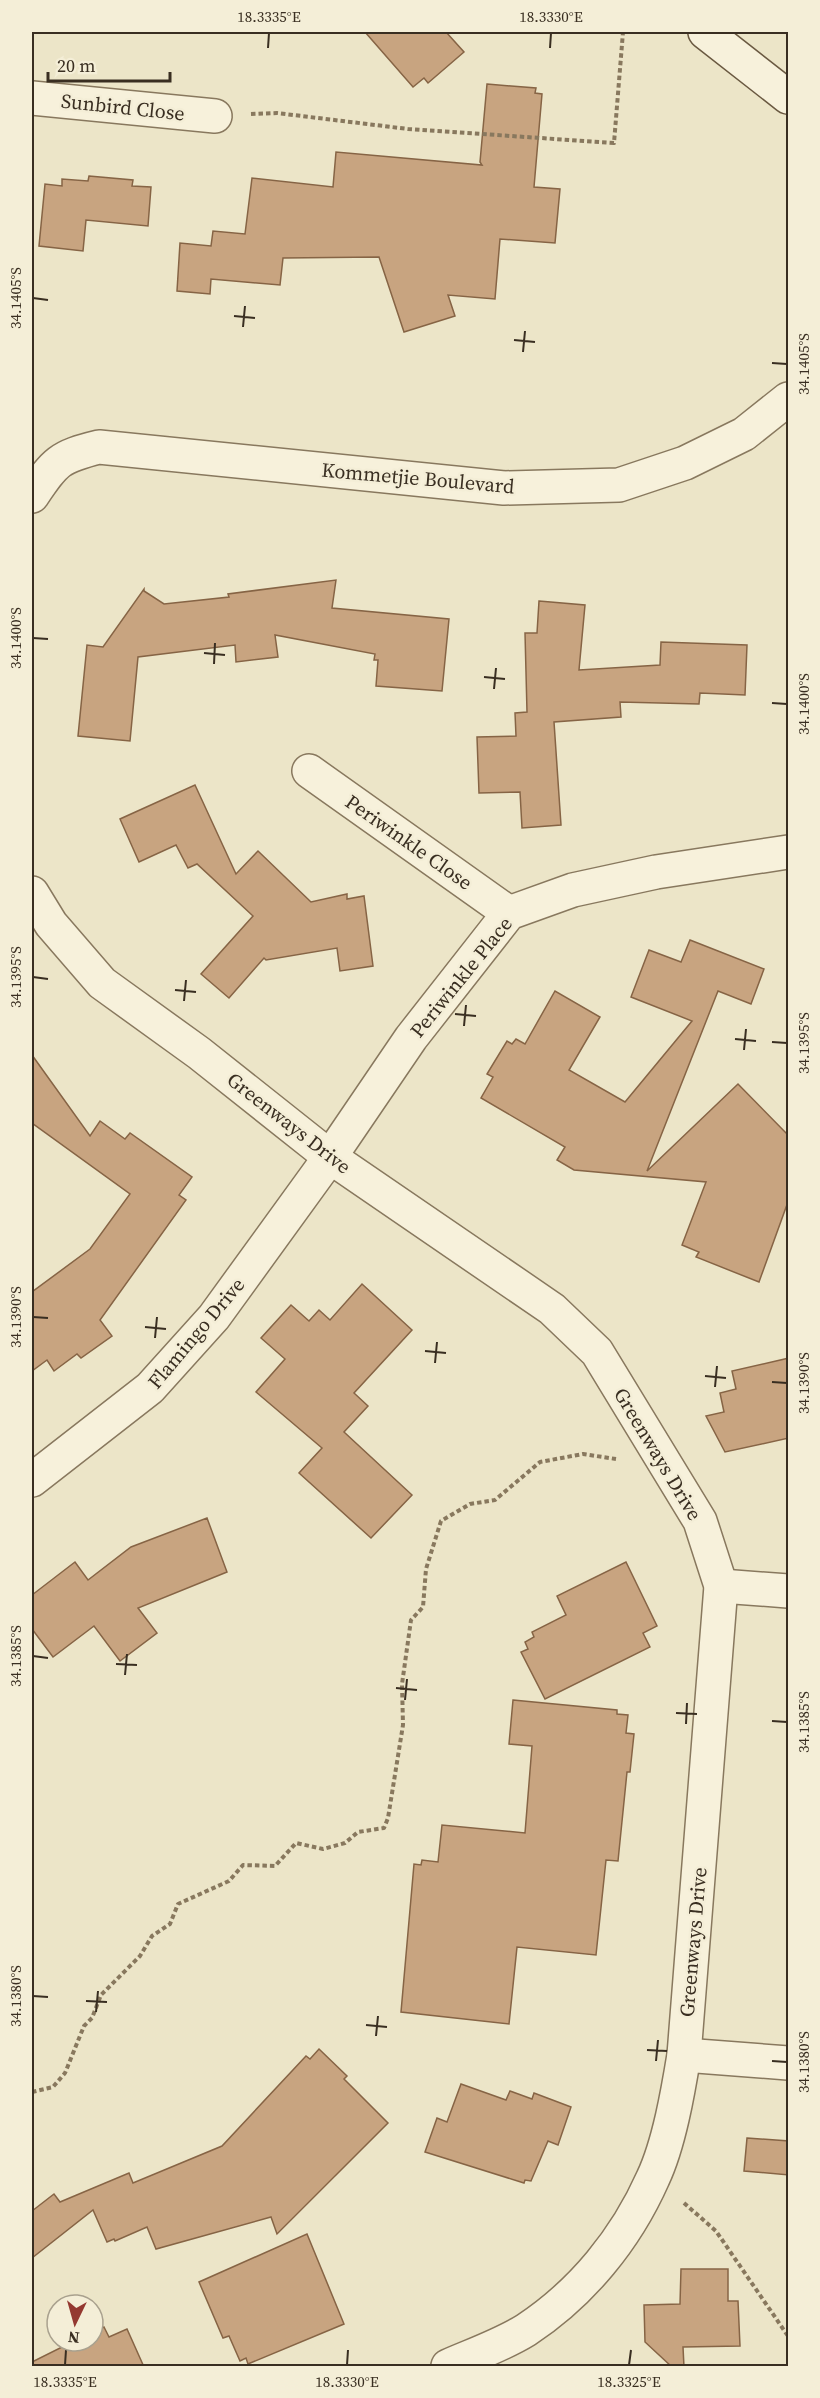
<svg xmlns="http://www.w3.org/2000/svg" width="820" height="2398" viewBox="0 0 820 2398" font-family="'Source Serif 4',serif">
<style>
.building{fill:#c8a480;stroke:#866445;stroke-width:1.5}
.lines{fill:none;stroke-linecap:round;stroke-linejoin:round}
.street-casing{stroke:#88785e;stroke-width:36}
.secondary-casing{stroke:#6a5941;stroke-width:36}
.path{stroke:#88785e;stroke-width:4;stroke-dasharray:4.5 3;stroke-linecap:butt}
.street{stroke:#f7f1db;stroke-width:33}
.secondary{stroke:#f7f1db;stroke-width:33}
.ticks{fill:none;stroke:#392e21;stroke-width:2}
.labels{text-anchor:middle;stroke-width:5;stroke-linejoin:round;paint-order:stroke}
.street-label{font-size:20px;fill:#392e21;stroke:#f4eed7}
.neatline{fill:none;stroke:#392e21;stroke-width:2}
.ticks-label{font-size:15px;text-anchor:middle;fill:#392e21}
</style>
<rect width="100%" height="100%" fill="#ece5c8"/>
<g class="building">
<polygon points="365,32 446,32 464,52 428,83 424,78 413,87"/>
<polygon points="487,84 536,88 535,93 542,94 534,187 560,189 555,243 500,239 495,299 448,295 455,316 404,332 379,257 283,258 280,285 211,279 210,294 177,291 180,243 211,246 213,231 245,234 252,178 333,187 336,152 482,165 480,162"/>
<polygon points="89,176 133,180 132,186 151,187 148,226 86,220 83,251 39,246 45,184 62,186 62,179 88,181"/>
<polygon points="336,580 332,608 449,619 442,691 376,686 378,660 374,660 375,654 275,635 278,657 236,662 235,645 138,657 130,741 78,736 87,645 103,647 144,589 144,591 164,604 229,597 228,594"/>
<polygon points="539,601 585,605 579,670 660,665 661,642 747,645 745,695 700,693 699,704 620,702 621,717 554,722 561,825 522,828 520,792 479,793 477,737 516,736 515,713 527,712 525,633 537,633"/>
<polygon points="195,785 236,874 258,851 311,902 347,894 347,899 364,896 373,966 340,971 337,948 266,960 264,958 229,998 201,974 253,916 197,864 188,868 176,845 139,862 120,819"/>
<polygon points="690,940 764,969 751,1004 718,991 647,1171 738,1084 789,1136 789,1199 759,1282 696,1257 699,1252 682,1245 706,1182 574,1170 557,1160 565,1147 481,1098 493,1077 487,1074 507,1041 512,1044 516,1039 525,1044 555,991 600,1017 569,1070 625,1102 692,1021 631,997 649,950 681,962"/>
<polygon points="32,1055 90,1136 100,1121 125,1139 130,1133 192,1177 179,1195 186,1200 100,1320 112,1336 81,1358 77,1354 54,1371 47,1360 32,1371 32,1292 90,1249 130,1194 32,1123"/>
<polygon points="362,1284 412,1330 354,1393 368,1406 344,1432 412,1495 371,1538 299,1473 322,1448 256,1392 285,1359 261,1338 291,1305 309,1321 319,1310 330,1320"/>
<polygon points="789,1358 789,1438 725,1452 706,1416 724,1412 720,1393 736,1389 732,1371"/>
<polygon points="207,1518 227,1572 138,1608 157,1633 120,1661 94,1626 53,1657 32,1629 32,1595 75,1562 88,1580 131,1547"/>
<polygon points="626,1562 657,1626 643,1633 650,1647 545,1699 521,1652 528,1649 525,1642 534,1637 532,1632 566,1615 557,1596"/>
<polygon points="513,1700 617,1710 617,1714 628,1715 626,1733 634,1734 630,1772 627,1772 618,1861 606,1860 596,1955 517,1947 509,2024 401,2012 414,1864 421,1865 422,1860 438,1862 442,1825 525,1833 532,1746 509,1744"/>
<polygon points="319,2049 347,2076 344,2079 388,2123 277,2234 271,2217 156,2249 147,2227 115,2241 114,2239 107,2242 93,2210 32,2258 32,2211 54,2194 60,2202 129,2173 133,2183 222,2146 306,2056 310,2059"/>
<polygon points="461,2084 506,2100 510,2091 532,2099 534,2093 571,2107 558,2145 548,2141 531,2181 525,2180 524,2183 425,2152 437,2118 447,2122"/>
<polygon points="747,2138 789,2141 789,2175 744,2171"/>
<polygon points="307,2234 344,2324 248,2364 246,2358 240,2361 229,2336 223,2338 199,2282"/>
<polygon points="681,2269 728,2269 728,2301 738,2301 740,2346 683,2347 684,2367 672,2367 645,2342 644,2305 680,2304"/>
<polygon points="104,2327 109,2337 127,2329 144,2367 32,2367 32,2362 74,2341 93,2341 93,2332"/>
</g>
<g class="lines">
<defs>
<g id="street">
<polyline points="32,98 215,116"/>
<path d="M32 496C55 462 58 457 99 447L504 488 619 485 685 463 744 434 788 399"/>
<polyline points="309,771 509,913"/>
<path d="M32 893 51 924 102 983 199 1053 330 1157 552 1309 597 1352 700 1521 721 1586 684 2055C678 2092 669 2144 653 2178 626 2239 582 2293 526 2330 502 2345 473 2355 448 2366"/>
<polyline points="32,1480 150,1388 214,1317 330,1157 411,1038 509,913 573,890 656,872 788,852"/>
<polyline points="721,1586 788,1591"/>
<polyline points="684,2055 788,2063"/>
</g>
<polyline id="secondary" points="705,32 788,97"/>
</defs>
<use href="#street" class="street-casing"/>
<use href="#secondary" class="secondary-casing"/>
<g class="path">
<polyline points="251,114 277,113 408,129 614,143 623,32"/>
<polyline points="32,2092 53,2087 65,2073 84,2026 92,2018 101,1995 140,1956 152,1936 170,1924 178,1904 229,1881 243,1865 275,1866 296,1843 323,1849 345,1843 358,1832 384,1828 388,1818 403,1725 402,1684 411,1620 423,1607 426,1569 441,1521 470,1504 495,1500 540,1462 583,1454 616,1459"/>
<polyline points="684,2203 716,2231 788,2336"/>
</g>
<use href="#street" class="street"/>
<use href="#secondary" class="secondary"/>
</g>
<path class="ticks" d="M268 48 269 33M550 48 551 33M33 298 48 300M234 316 255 318M243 327 245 306M514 340 535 342M523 352 525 331M772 363 787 364M33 638 48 639M204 653 225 655M214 664 215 643M484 677 505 679M494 689 496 668M772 703 787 704M33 977 48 979M175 990 196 992M184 1001 186 980M455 1014 476 1016M464 1026 466 1005M735 1039 756 1041M772 1042 787 1043M744 1050 746 1029M33 1317 48 1318M145 1327 166 1329M155 1338 157 1317M425 1351 446 1353M435 1363 437 1342M705 1376 726 1378M772 1382 787 1383M715 1387 717 1366M33 1656 48 1658M116 1664 137 1665M125 1675 127 1654M396 1688 417 1690M405 1700 407 1679M676 1713 697 1714M772 1721 787 1722M686 1724 687 1703M33 1996 48 1997M86 2001 107 2002M96 2012 98 1991M366 2025 387 2027M376 2036 378 2016M647 2050 667 2051M656 2061 658 2040M772 2061 787 2062M65 2365 66 2350M347 2365 348 2350M629 2365 631 2350"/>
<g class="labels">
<g class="street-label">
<text transform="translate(123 107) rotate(6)" y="7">Sunbird Close</text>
<text transform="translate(418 478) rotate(5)" y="7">Kommetjie Boulevard</text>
<text transform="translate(409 842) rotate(35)" y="7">Periwinkle Close</text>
<text transform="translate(461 977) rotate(-51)" y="7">Periwinkle Place</text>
<text transform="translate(289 1123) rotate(38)" y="7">Greenways Drive</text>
<text transform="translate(196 1333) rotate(-50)" y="7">Flamingo Drive</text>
<text transform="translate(658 1454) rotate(59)" y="7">Greenways Drive</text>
<text transform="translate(693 1942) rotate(-85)" y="7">Greenways Drive</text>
</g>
</g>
<rect width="820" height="2398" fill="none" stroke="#f4eed7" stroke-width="66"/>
<g transform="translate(75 2323) rotate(185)"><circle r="28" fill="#f4eed7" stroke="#a9a18e" stroke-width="1.5"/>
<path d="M0-4.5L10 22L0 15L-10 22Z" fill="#943931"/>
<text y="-9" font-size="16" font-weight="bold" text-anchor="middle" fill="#392e21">N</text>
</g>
<path d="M48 72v9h122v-9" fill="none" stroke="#392e21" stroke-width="3"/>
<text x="57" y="72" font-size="18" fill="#392e21" stroke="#f4eed7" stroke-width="4.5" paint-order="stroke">20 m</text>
<rect x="33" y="33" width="754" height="2332" class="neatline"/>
<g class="ticks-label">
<text x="269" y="22">18.3335°E</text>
<text x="551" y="22">18.3330°E</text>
<text transform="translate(16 298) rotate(-90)" y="5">34.1405°S</text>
<text transform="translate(804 364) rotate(-90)" y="5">34.1405°S</text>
<text transform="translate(16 638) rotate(-90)" y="5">34.1400°S</text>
<text transform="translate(804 704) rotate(-90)" y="5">34.1400°S</text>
<text transform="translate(16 977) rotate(-90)" y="5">34.1395°S</text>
<text transform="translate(804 1043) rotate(-90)" y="5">34.1395°S</text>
<text transform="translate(16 1317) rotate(-90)" y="5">34.1390°S</text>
<text transform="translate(804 1383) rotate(-90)" y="5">34.1390°S</text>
<text transform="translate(16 1656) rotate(-90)" y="5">34.1385°S</text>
<text transform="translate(804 1722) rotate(-90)" y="5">34.1385°S</text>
<text transform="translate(16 1996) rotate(-90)" y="5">34.1380°S</text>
<text transform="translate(804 2062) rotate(-90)" y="5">34.1380°S</text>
<text x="65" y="2387">18.3335°E</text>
<text x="347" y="2387">18.3330°E</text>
<text x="629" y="2387">18.3325°E</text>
</g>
</svg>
